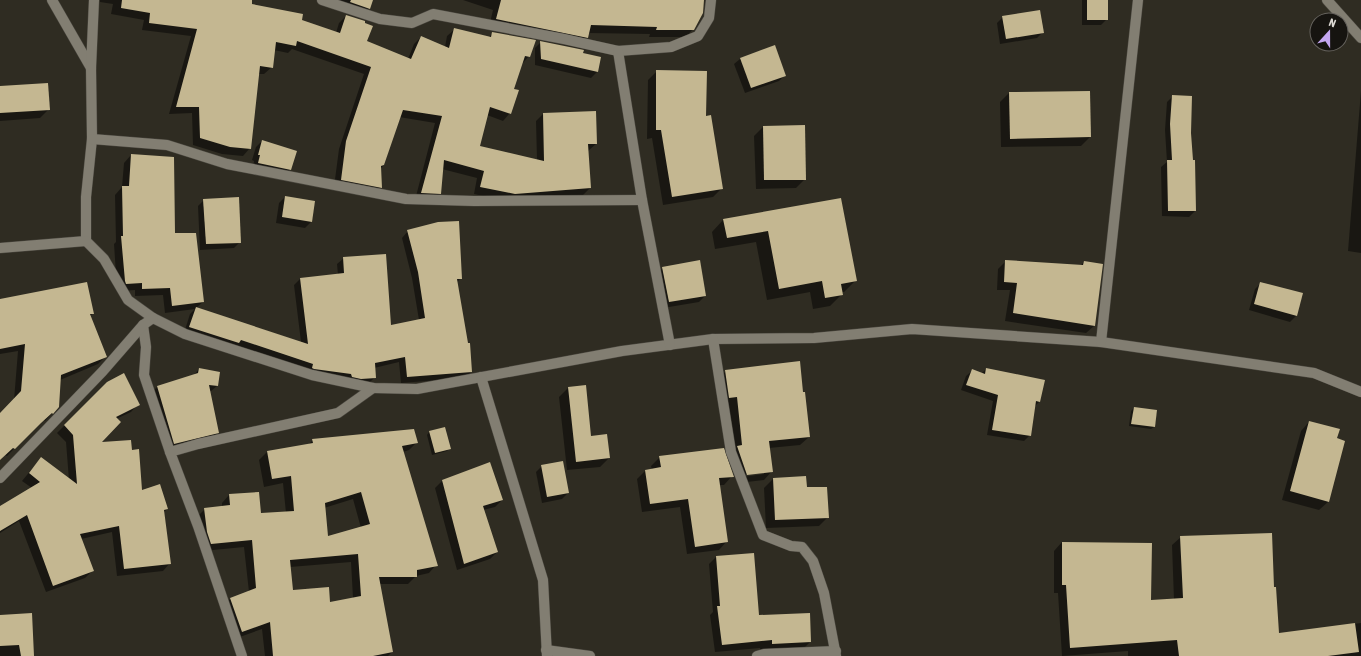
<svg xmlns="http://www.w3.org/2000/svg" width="1361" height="656" viewBox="0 0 1361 656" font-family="'Asap Condensed',sans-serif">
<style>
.shadow{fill:#0007;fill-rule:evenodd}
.building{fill:#c4b791;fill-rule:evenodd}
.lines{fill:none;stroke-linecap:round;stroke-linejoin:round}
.minor-casing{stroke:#4a473f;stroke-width:11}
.minor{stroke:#827e72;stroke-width:10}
</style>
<rect width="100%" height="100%" fill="#2f2c22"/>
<g class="shadow">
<polygon points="100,0 251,0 251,4 336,33 339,23 346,16 366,42 408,59 414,44 421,37 445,47 447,36 455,29 488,38 493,33 529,56 522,64 513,90 510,113 503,121 487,115 478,147 537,160 536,121 543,114 596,144 588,151 590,188 583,195 507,201 474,194 477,178 442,169 440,193 433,200 415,200 435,123 399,117 384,165 380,169 381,187 374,194 334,187 339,149 364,74 292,49 288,53 274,50 272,67 264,74 258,74 250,148 243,156 222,154 193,145 192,113 169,114 191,36 142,30 144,20 111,14 113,4 100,2"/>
<polygon points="336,0 372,0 369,8 361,16"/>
<polygon points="463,0 704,0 702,12 693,29 686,37 649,37 650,34 588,33 587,37 579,45 489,27 493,10"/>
<polygon points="1082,0 1107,0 1107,19 1101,25 1082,25"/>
<polygon points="1003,17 1043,32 1037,38 1000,44 997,23"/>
<polygon points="541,42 597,72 591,78 535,65 535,48"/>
<polygon points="774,46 785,75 779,81 745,93 734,64 740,59"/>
<polygon points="657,71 705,117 722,188 713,197 663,205 652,138 647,139 648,80"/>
<polygon points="0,87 49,109 40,118 0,121"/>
<polygon points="1361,91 1361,253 1348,251"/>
<polygon points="1009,93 1090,137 1081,146 1001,147 1000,102"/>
<polygon points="1173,96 1190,133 1195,211 1189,217 1162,216 1161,167 1167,162 1165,130 1167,102"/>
<polygon points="763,127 805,179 796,188 756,189 754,136"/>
<polygon points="262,141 290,169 284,175 253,169 254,161 252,160 256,147"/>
<polygon points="131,155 174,234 203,302 196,308 301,342 294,285 300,279 338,275 337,264 344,258 390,326 419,320 412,278 402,238 408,231 461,278 456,283 471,372 465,378 401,383 399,362 374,368 375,377 368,384 307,374 184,333 190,314 195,309 165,313 163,295 135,296 135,290 119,291 117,289 114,244 116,242 115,195 122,187 124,163"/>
<polygon points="285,197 311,222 305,228 276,223 279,203"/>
<polygon points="841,199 856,280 844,292 841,292 842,294 830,306 813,309 810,292 767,300 756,242 715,249 712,232 723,220"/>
<polygon points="204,200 240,242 234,248 200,250 198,206"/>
<polygon points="1006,261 1080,266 1084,262 1094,326 1086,333 1005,321 1010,290 997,290 998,269"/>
<polygon points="663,268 705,296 699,302 663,308 657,274"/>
<polygon points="1261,283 1296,316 1290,322 1249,310 1255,289"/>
<polygon points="0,300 93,313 90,316 105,357 98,364 60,380 58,407 45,421 44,420 33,429 7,456 5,455 0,460 0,414 14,400 18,351 0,354"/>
<polygon points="199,369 217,386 211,391 209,391 218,432 212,438 169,449 152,392 157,387 194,375"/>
<polygon points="986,369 1039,402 1035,406 1030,435 1024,441 987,435 993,401 961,390 966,376 972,371 981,374"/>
<path d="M726 371 809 437 800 445 769 448 772 471 764 480 738 483 729 405 721 406 717 380ZM764 472V474L742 477V475Z"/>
<polygon points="108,382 138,404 131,412 116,419 99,443 141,491 167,509 164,512 170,563 163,571 117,576 112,532 81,539 92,571 85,578 46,592 19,521 0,533 0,508 32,488 22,481 41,458 69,480 66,442 57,433"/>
<polygon points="568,388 590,437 609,458 600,467 567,470 559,397"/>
<polygon points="1134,408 1154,427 1151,429 1129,426 1131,411"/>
<polygon points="1309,422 1336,439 1328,502 1319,510 1282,500 1301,431"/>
<polygon points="444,428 449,448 447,451 432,455 427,435 429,432"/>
<path d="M313 440 416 443 409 450 403 452 436 565 429 573 416 576 408 584H379L392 652 388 656H265L262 629 234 639 222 607 230 599 249 592 244 547 203 551 197 517 205 509 222 507V503L229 495 260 514 286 513 283 483 264 487 259 460 267 452 308 445ZM353 499 361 528 327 537 324 508ZM351 562 353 598 329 603 292 591 290 567Z"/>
<polygon points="660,457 732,476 724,485 719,485 727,541 719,550 687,554 680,507 642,512 637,479 646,470 652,470 651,466"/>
<polygon points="542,466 568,493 562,499 542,503 536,472"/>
<polygon points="773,479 828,517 819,526 766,528 764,488"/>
<polygon points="442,481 502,500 495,507 483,510 497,552 490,559 457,570 435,488"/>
<polygon points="1181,537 1274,588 1278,634 1361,623 1361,656 1128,656 1128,651 1062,656 1058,593 1054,593 1054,551 1062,542 1150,602 1174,600 1172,545"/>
<polygon points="716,557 758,616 810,642 803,649 761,654 760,648 715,652 710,615 713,612 709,564"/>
<polygon points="0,616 32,656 0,656"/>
</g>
<g class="building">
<polygon points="122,0 252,0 252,4 303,14 302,20 340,33 346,15 365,21 365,23 373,26 367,41 411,59 421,36 449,48 454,28 491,37 492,32 536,40 530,57 525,56 514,89 519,90 511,114 490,107 480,146 544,161 543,113 596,111 597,144 588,144 591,188 515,194 480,187 484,171 444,160 441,194 421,193 442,116 403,110 384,165 381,166 382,188 341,180 346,141 371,67 297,41 296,46 276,42 273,68 260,66 251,149 230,147 200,138 199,107 176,107 197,29 149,23 150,13 121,8"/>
<polygon points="351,0 373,0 370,9 350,2"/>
<polygon points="501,0 704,0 703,13 694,30 656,30 657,27 591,25 588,38 496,19"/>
<rect x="1087" y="0" width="21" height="20"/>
<polygon points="1040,10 1044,33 1006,39 1002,16"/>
<polygon points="540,41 584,50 583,53 601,57 598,72 541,59"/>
<polygon points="775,45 786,76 751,88 740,58"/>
<polygon points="656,70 707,71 706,116 711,115 723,189 672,197 661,130 656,130"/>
<polygon points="48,83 50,110 0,113 0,86"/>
<polygon points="1090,91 1091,137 1010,139 1009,92"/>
<polygon points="1172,95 1192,96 1191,133 1193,160 1195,160 1196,211 1168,211 1167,160 1172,160 1170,124"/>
<polygon points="805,125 806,180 764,180 763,126"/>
<polygon points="262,140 297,151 291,170 258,163 260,155 258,155"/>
<polygon points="131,154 174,157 175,233 196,233 204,302 172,306 170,288 142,289 142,283 126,284 125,281 121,236 123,236 122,186 129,186"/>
<polygon points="285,196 315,201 312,222 282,217"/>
<polygon points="239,197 241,243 206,244 203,199"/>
<polygon points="841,198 857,281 841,284 843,295 825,298 822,281 779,289 768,231 727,238 723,219"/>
<polygon points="459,221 462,279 457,279 468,343 470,343 472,372 407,377 405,357 375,363 376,378 361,379 352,377 351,374 314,369 312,368 313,364 241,340 239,343 189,327 196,307 308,344 300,278 344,273 343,257 386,254 391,325 425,318 418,272 407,230 438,222"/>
<polygon points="700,260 706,296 669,302 662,267"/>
<polygon points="1005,260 1083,265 1084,261 1103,264 1095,326 1013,313 1017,283 1004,282"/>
<polygon points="87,282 94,314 90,314 107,357 61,375 59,407 53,414 52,413 41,423 15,449 13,448 0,460 0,413 21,391 25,344 0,349 0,299"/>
<polygon points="1260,282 1303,293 1297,316 1254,304"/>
<polygon points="800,361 803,392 805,392 810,437 769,441 773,472 747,475 737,446 742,445 737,397 729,398 725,370"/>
<polygon points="199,368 220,372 218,386 209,385 219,433 174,444 157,386 198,373"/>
<polygon points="986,368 1045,380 1040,402 1036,401 1031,436 992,430 998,395 966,385 972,369 985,374"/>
<polygon points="124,373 140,405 116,417 121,422 102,442 131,440 132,450 139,449 142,490 160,484 168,509 164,510 171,564 124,569 119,526 80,534 94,571 53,586 27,515 0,531 0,506 40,482 29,473 41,457 77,484 73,435 64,425 107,382"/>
<polygon points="586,385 591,436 607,434 610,458 576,462 568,387"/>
<polygon points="1134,407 1157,410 1155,427 1131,424"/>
<polygon points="1309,421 1340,429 1337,438 1345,441 1329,502 1290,491"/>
<polygon points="445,427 451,449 435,453 429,431"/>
<path d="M414 429 418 443 402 446 438 566 417 570V577H379L393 652 373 656H273L270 622 242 632 230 598 256 588 252 540 211 544 207 532 204 508 230 505 229 494 259 492 261 513 294 511 291 476 272 479 267 451 313 443 312 439ZM361 492 370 524 328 536 325 503ZM358 554 361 596 330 602 329 587 293 590 290 560Z"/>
<polygon points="724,448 734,477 719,478 728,542 695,547 688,499 650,504 645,470 661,467 659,456"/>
<polygon points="563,461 569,493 547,497 541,465"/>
<polygon points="490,462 503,500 483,506 498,552 464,564 442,480"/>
<polygon points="806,476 807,487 827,487 829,518 775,520 773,478"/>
<polygon points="1272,533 1274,587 1276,587 1279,633 1355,623 1359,652 1328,656 1179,656 1177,640 1070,648 1066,585 1062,585 1062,542 1152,543 1151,600 1183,598 1180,536"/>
<polygon points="754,553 759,615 810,613 811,642 772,644 772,640 722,645 717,606 720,606 716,556"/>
<polygon points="32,613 34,656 21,656 19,645 0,646 0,615"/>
</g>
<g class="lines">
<defs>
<g id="minor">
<polyline points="52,0 91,68"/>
<polyline points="94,0 91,68 92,139 86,197 86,241 104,259 128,300 153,318 185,334 312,375 373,388 417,389 622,351 713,339 814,338 912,329 1101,342 1314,373 1361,392"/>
<polyline points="322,0 380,19 412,23 433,14 564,39 618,51 671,47 698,36 709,18 711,0"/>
<polyline points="1327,0 1361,38"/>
<polyline points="618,51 642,200 670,345"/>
<polyline points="92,139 167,145 227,164 406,199 474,201 642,200"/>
<polyline points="0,248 86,241"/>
<polyline points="143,325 146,347 144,375 170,452"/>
<polyline points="713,339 731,452 763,535 791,546 802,547 813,561 824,593 836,656"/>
<polyline points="1101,342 1138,0"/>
<polyline points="481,377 543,580 547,656"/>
<polyline points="0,478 103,371 143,325 153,318"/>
<polyline points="546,650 590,656"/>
<polyline points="242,656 198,526 170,452 198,444 338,413 373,388"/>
<polyline points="757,656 764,654 836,651"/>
</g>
</defs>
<use href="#minor" class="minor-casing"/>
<use href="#minor" class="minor"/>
</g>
<g transform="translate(1329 32) rotate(21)"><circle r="19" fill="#161410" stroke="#66635e"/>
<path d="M0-3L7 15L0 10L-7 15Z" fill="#c4a7f1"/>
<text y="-6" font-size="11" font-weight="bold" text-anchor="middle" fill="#dddad4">N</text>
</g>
</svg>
